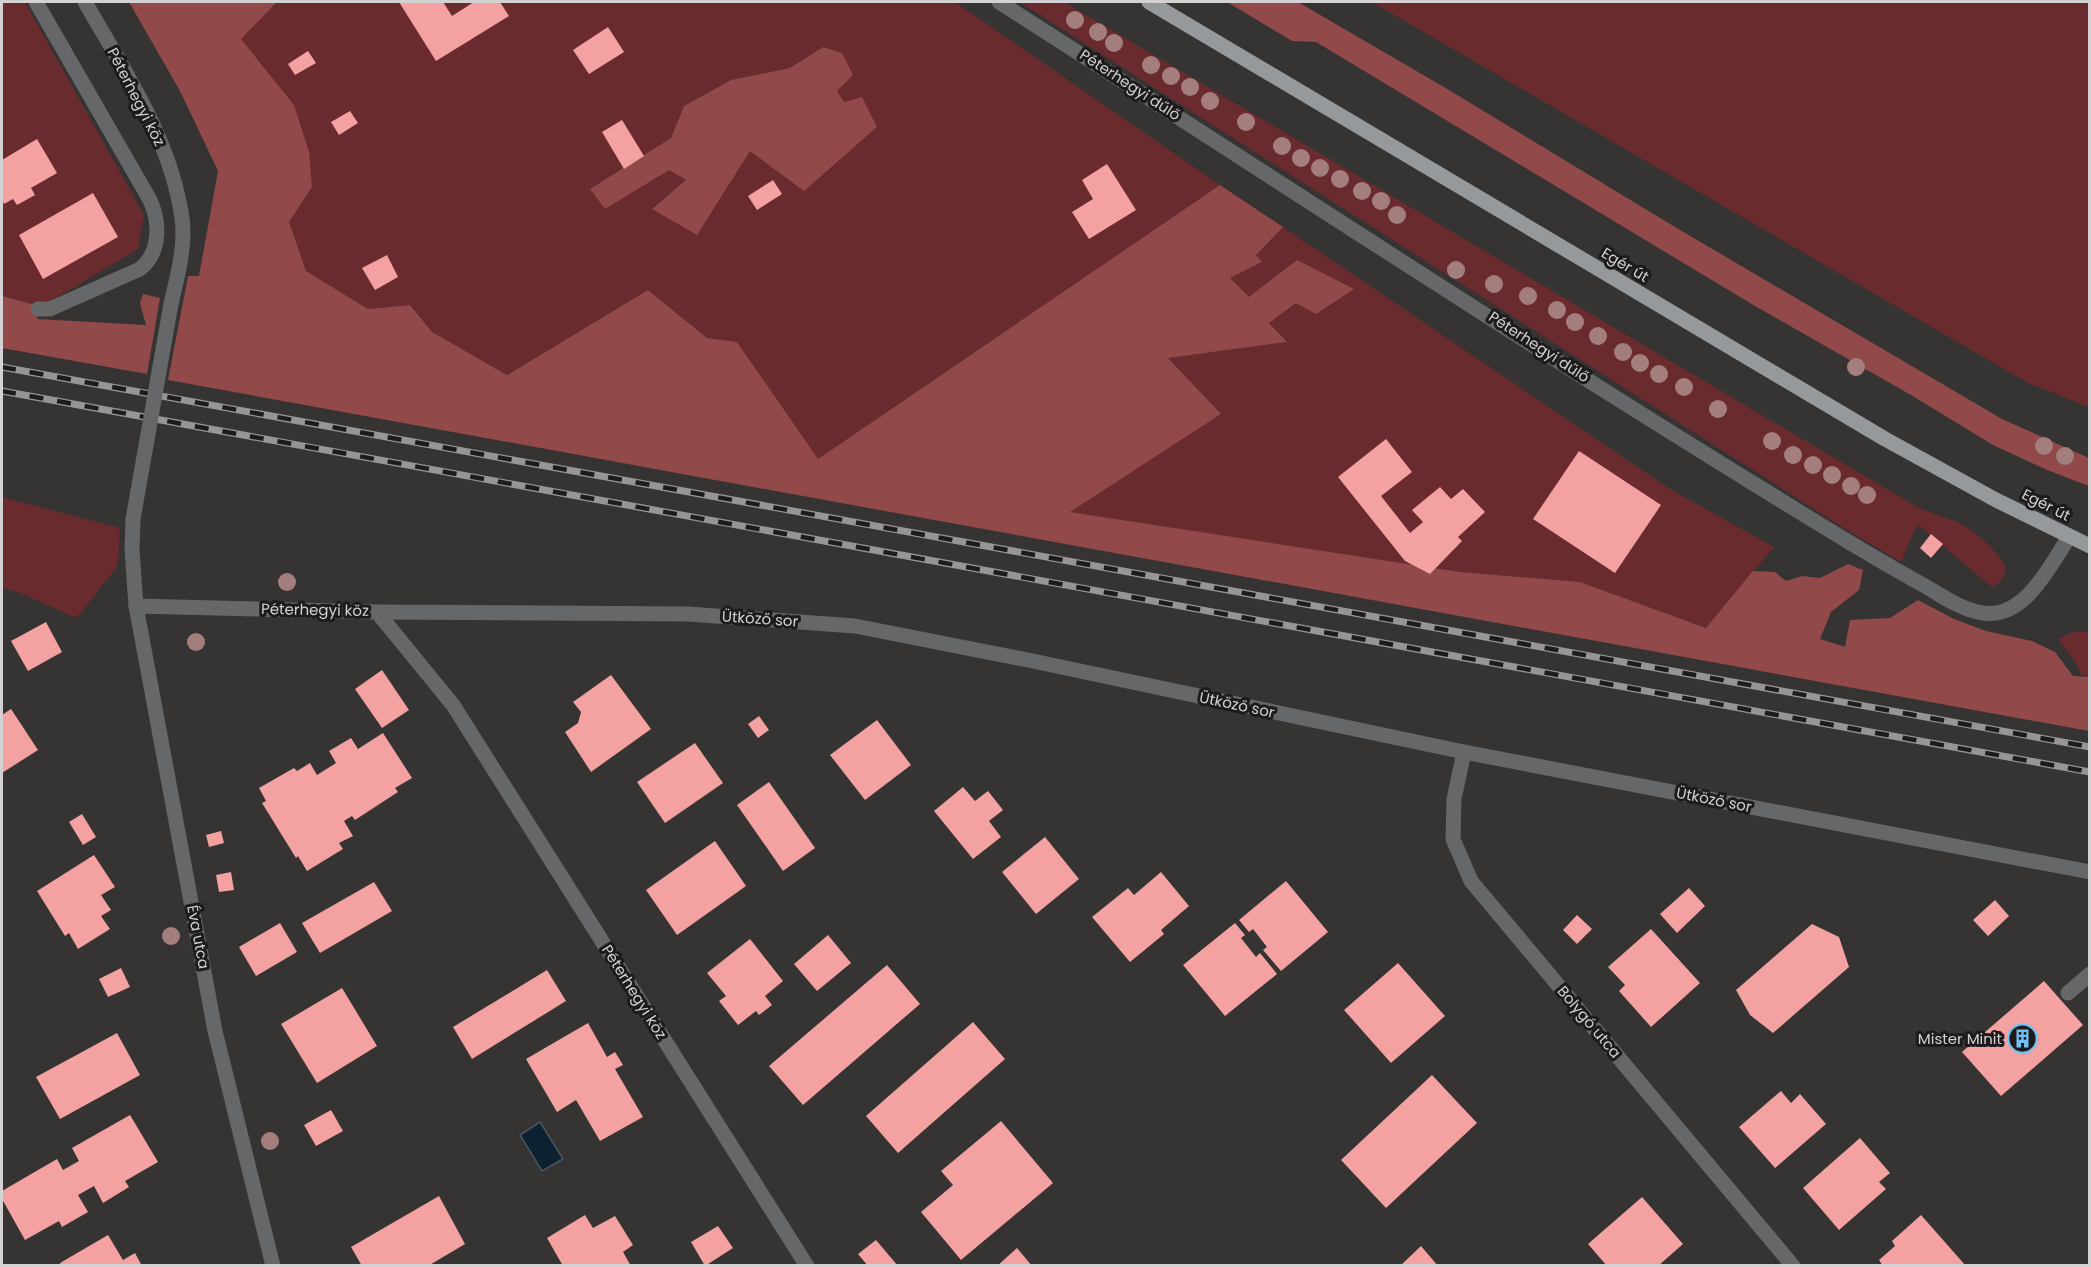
<svg xmlns="http://www.w3.org/2000/svg" width="2091" height="1267" viewBox="0 0 2091 1267" font-family="Poppins,sans-serif">
<style>
.green{fill:#6a2b2e;fill-rule:evenodd}
.forest{fill:#91494a}
.water{fill:#0c2230;stroke:#485660;stroke-width:1.5}
.building{fill:#f3a2a1}
.lines{fill:none;stroke-linecap:round;stroke-linejoin:round}
.service{stroke:#666768;stroke-width:15}
.minor{stroke:#666768;stroke-width:15}
.primary{stroke:#96999b;stroke-width:15}
.rail-casing{stroke:#979595;stroke-width:7}
.rail{stroke:#1d1b1b;stroke-width:4.5;stroke-dasharray:14;stroke-linecap:butt}
.minor-bridge{stroke:#666768;stroke-width:15}
.tree{fill:#a37e7d}
.labels{text-anchor:middle;stroke-width:6;stroke-linejoin:round;paint-order:stroke}
.street-label{font-size:15px;fill:#d3d1d1;stroke:#1d1b1b}
.poi-label{font-size:15px;fill:#d3d1d1;stroke:#1d1b1b;text-anchor:end}
</style>
<rect width="100%" height="100%" fill="#363333"/>
<g class="green">
<polygon points="2,2 25,2 144,215 138,249 41,307 2,296"/>
<path d="M277 2H955L1220 185 817 460 737 342 707 338 648 290 507 375 432 332 410 305 368 309 306 271 289 222 312 187 241 39ZM823 47 837 91 844 103 750 150 652 208 687 180 669 170 590 189 671 138 684 106 731 80 790 68Z"/>
<path d="M1020 2H1064L1919 508C1933 514 1951 518 1963 525 1975 532 2005 556 2005 569 2006 577 1998 583 1993 588L1917 524 1901 562 1847 530Z"/>
<polygon points="1372,2 2089,2 2089,407 2028,383"/>
<polygon points="1283,227 1670,489 1774,547 1707,628 1580,582 1460,572 1069,512 1221,414 1168,358 1286,342 1269,323 1296,303 1353,290 1297,260 1249,298 1230,278 1262,262 1256,255"/>
<polygon points="2,497 120,528 118,565 77,618 18,592 2,588"/>
<polygon points="2072,632 2089,632 2089,677 2082,676 2076,663 2058,639"/>
</g>
<g class="forest">
<polygon points="129,2 277,2 241,39 294,105 309,152 312,187 289,222 306,271 368,309 410,305 432,332 507,375 648,290 707,338 737,342 818,459 1220,185 1283,227 1256,255 1262,262 1230,278 1249,297 1297,260 1354,289 1316,314 1296,303 1269,323 1287,342 1168,358 1221,414 1070,512 1460,572 1580,582 1706,628 1753,571 1775,572 1786,581 1802,576 1820,578 1848,564 1863,570 1859,590 1831,612 1820,639 1845,647 1850,620 1890,618 1918,600 1954,619 1986,631 2032,641 2055,652 2073,676 2089,677 2089,731 168,380 188,276 199,276 218,171 180,91"/>
<polygon points="1227,2 1298,2 1449,90 1675,227 2002,419 2089,458 2089,486 2047,470 1993,445 1911,395 1755,306 1316,42 1292,41"/>
<polygon points="823,47 842,53 853,75 837,91 844,102 862,97 877,127 804,191 750,151 697,235 652,209 686,180 669,170 605,209 590,189 671,138 684,106 731,80 790,68"/>
<polygon points="143,294 160,298 147,374 2,348 2,296 39,306 37,319 146,325 140,303"/>
</g>
<polygon class="water" points="540,1122 563,1159 542,1171 520,1135"/>
<g class="building">
<polygon points="399,2 443,2 452,16 474,2 500,2 509,16 436,61"/>
<polygon points="608,27 624,52 589,74 573,50"/>
<polygon points="308,51 316,63 295,75 288,64"/>
<polygon points="350,111 358,123 339,135 331,122"/>
<polygon points="622,120 644,156 624,169 602,132"/>
<polygon points="37,139 57,173 31,188 35,195 17,205 13,199 4,204 2,199 2,160"/>
<polygon points="1107,164 1136,210 1089,239 1072,212 1093,199 1082,180"/>
<polygon points="773,180 782,194 757,210 748,196"/>
<polygon points="93,193 118,237 43,279 19,235"/>
<polygon points="387,255 398,277 375,290 362,268"/>
<polygon points="1386,439 1412,472 1381,496 1410,533 1423,522 1412,510 1440,487 1451,499 1463,489 1485,512 1458,537 1462,541 1430,574 1405,561 1338,477"/>
<polygon points="1579,451 1661,505 1615,573 1533,519"/>
<polygon points="1931,534 1943,544 1931,558 1920,548"/>
<polygon points="46,622 62,652 28,671 11,641"/>
<polygon points="382,670 409,710 382,728 355,689"/>
<polygon points="611,675 651,729 591,772 565,732 578,723 581,712 573,702"/>
<polygon points="11,709 38,750 2,773 2,715"/>
<polygon points="759,716 769,730 758,738 748,724"/>
<polygon points="877,720 911,765 865,800 830,755"/>
<polygon points="383,733 412,778 395,788 398,792 355,820 352,816 344,821 353,836 339,843 343,849 307,871 298,856 296,858 262,803 266,801 259,788 294,768 297,771 310,763 317,775 336,763 329,751 351,738 358,749"/>
<polygon points="695,743 723,783 665,823 637,782"/>
<polygon points="769,782 815,848 783,871 737,805"/>
<polygon points="963,787 975,801 988,791 1003,810 989,821 1001,837 973,859 934,811"/>
<polygon points="82,814 96,837 83,845 69,822"/>
<polygon points="221,831 224,843 209,847 206,835"/>
<polygon points="1045,837 1079,879 1036,914 1002,872"/>
<polygon points="715,841 746,886 677,935 646,890"/>
<polygon points="94,855 115,887 101,895 111,910 101,916 110,929 78,949 69,933 65,936 37,891"/>
<polygon points="231,872 234,890 219,892 216,875"/>
<polygon points="1161,872 1189,906 1161,930 1164,934 1130,962 1092,917 1128,888 1134,895"/>
<polygon points="1286,881 1328,932 1281,971 1263,950 1267,947 1253,929 1249,932 1239,920"/>
<polygon points="374,882 392,911 320,953 302,923"/>
<polygon points="1689,888 1705,906 1677,933 1660,914"/>
<polygon points="1995,900 2009,916 1988,936 1973,920"/>
<polygon points="1577,915 1592,929 1577,944 1563,930"/>
<polygon points="280,923 297,952 256,976 239,947"/>
<polygon points="1235,923 1245,935 1241,938 1256,957 1260,953 1277,974 1225,1016 1183,965"/>
<polygon points="1812,924 1839,937 1849,967 1773,1033 1750,1015 1736,990"/>
<polygon points="1651,929 1700,983 1651,1027 1619,991 1625,985 1608,967"/>
<polygon points="828,935 851,963 817,991 794,964"/>
<polygon points="750,939 783,981 765,996 772,1005 759,1015 756,1011 738,1025 719,1001 726,996 707,973"/>
<polygon points="1398,963 1445,1016 1391,1063 1344,1010"/>
<polygon points="887,965 920,1004 803,1105 769,1066"/>
<polygon points="121,968 130,987 108,997 99,979"/>
<polygon points="547,970 566,1001 472,1059 453,1027"/>
<polygon points="2044,981 2083,1025 2001,1096 1962,1052"/>
<polygon points="342,988 377,1046 317,1083 281,1024"/>
<polygon points="973,1022 1005,1059 898,1153 866,1116"/>
<polygon points="588,1023 607,1057 615,1052 623,1065 615,1069 643,1117 600,1141 576,1100 557,1112 526,1059"/>
<polygon points="117,1033 140,1075 60,1119 36,1077"/>
<polygon points="1432,1075 1477,1123 1386,1208 1341,1160"/>
<polygon points="1781,1091 1791,1103 1800,1094 1826,1124 1775,1168 1739,1127"/>
<polygon points="331,1110 343,1131 316,1146 304,1125"/>
<polygon points="130,1115 158,1162 125,1181 129,1187 103,1203 94,1186 78,1195 88,1212 62,1227 59,1221 25,1240 2,1199 2,1191 57,1159 63,1170 79,1161 72,1148"/>
<polygon points="1001,1121 1053,1183 961,1260 921,1212 953,1185 941,1171"/>
<polygon points="1860,1138 1890,1173 1879,1182 1886,1189 1839,1230 1803,1188"/>
<polygon points="439,1196 465,1244 428,1266 362,1266 351,1247"/>
<polygon points="1642,1197 1683,1244 1658,1266 1607,1266 1588,1244"/>
<polygon points="585,1215 593,1228 615,1216 633,1245 623,1252 631,1266 563,1266 547,1238"/>
<polygon points="1921,1215 1966,1266 1883,1266 1879,1260 1895,1246 1892,1241"/>
<polygon points="718,1226 733,1248 705,1266 691,1242"/>
<polygon points="108,1235 123,1260 135,1253 142,1266 61,1266 60,1263"/>
<polygon points="876,1240 898,1266 868,1266 858,1254"/>
<polygon points="1421,1246 1438,1266 1400,1266"/>
<polygon points="1017,1248 1032,1266 997,1266"/>
</g>
<g class="lines">
<g class="service">
<path d="M36 2 150 200C160 222 161 252 140 269L50 309H38"/>
<polyline points="2068,993 2090,974"/>
</g>
<g class="minor">
<path d="M85 2C123 69 171 139 182 218 186 247 177 277 171 304"/>
<path d="M999 2C1254 165 1507 332 1764 490 1817 523 1870 556 1925 586 1942 596 1962 610 1983 613 2025 619 2049 567 2069 537"/>
<polyline points="133,519 132,549 136,606 215,1031 273,1266"/>
<polyline points="136,606 377,612 453,705 807,1266"/>
<polyline points="377,612 688,614 855,626 1028,660 1464,752 2090,872"/>
<polyline points="1464,752 1454,799 1453,839 1471,881 1793,1266"/>
</g>
<polyline class="primary" points="1149,2 1885,439 1996,500 2090,546"/>
<defs>
<g id="rail">
<polyline points="2,367 2090,747"/>
<polyline points="2,391 2090,772"/>
</g>
</defs>
<use href="#rail" class="rail-casing"/>
<use href="#rail" class="rail"/>
<polyline class="minor-bridge" points="133,519 171,304"/>
</g>
<g class="tree">
<circle cx="1075" cy="20" r="9"/>
<circle cx="1098" cy="32" r="9"/>
<circle cx="1114" cy="43" r="9"/>
<circle cx="1151" cy="65" r="9"/>
<circle cx="1171" cy="76" r="9"/>
<circle cx="1190" cy="87" r="9"/>
<circle cx="1210" cy="101" r="9"/>
<circle cx="1246" cy="122" r="9"/>
<circle cx="1282" cy="146" r="9"/>
<circle cx="1301" cy="158" r="9"/>
<circle cx="1320" cy="168" r="9"/>
<circle cx="1340" cy="179" r="9"/>
<circle cx="1362" cy="191" r="9"/>
<circle cx="1381" cy="201" r="9"/>
<circle cx="1397" cy="215" r="9"/>
<circle cx="1456" cy="270" r="9"/>
<circle cx="1494" cy="284" r="9"/>
<circle cx="1528" cy="296" r="9"/>
<circle cx="1557" cy="310" r="9"/>
<circle cx="1575" cy="322" r="9"/>
<circle cx="1598" cy="336" r="9"/>
<circle cx="1623" cy="352" r="9"/>
<circle cx="1640" cy="363" r="9"/>
<circle cx="1856" cy="367" r="9"/>
<circle cx="1659" cy="374" r="9"/>
<circle cx="1684" cy="387" r="9"/>
<circle cx="1718" cy="409" r="9"/>
<circle cx="1772" cy="441" r="9"/>
<circle cx="2044" cy="446" r="9"/>
<circle cx="1793" cy="455" r="9"/>
<circle cx="2065" cy="456" r="9"/>
<circle cx="1813" cy="465" r="9"/>
<circle cx="1832" cy="475" r="9"/>
<circle cx="1851" cy="486" r="9"/>
<circle cx="1867" cy="495" r="9"/>
<circle cx="287" cy="582" r="9"/>
<circle cx="196" cy="642" r="9"/>
<circle cx="171" cy="936" r="9"/>
<circle cx="270" cy="1141" r="9"/>
</g>
<defs>
<symbol id="building-ring" viewBox="-11 -11 22 22"><circle r="9.5" fill="#1d1b1b" stroke="#70c2f4" stroke-width="1.5"/><path d="M-4-6H4V6H1V3H-1V6H-4ZM-2.5-4.3h1.7v1.8h-1.7ZM.8-4.3h1.7v1.8H.8ZM-2.5-1h1.7V.8h-1.7ZM.8-1h1.7V.8H.8Z" fill="#70c2f4"/></symbol>
</defs>
<g fill-rule="evenodd">
<use href="#building-ring" x="2006" y="1022" width="33" height="33"/>
</g>
<g class="labels">
<g class="street-label">
<text transform="translate(1130 85) rotate(33)" y="5">Péterhegyi dűlő</text>
<text transform="translate(136 97) rotate(63)" y="5">Péterhegyi köz</text>
<text transform="translate(1625 265) rotate(31)" y="5">Egér út</text>
<text transform="translate(1539 347) rotate(33)" y="5">Péterhegyi dűlő</text>
<text transform="translate(2046 505) rotate(27)" y="5">Egér út</text>
<text transform="translate(315 610) rotate(1)" y="5">Péterhegyi köz</text>
<text transform="translate(760 619) rotate(4)" y="5">Ütköző sor</text>
<text transform="translate(1237 705) rotate(12)" y="5">Ütköző sor</text>
<text transform="translate(1714 800) rotate(11)" y="5">Ütköző sor</text>
<text transform="translate(198 937) rotate(79)" y="5">Éva utca</text>
<text transform="translate(634 992) rotate(58)" y="5">Péterhegyi köz</text>
<text transform="translate(1589 1022) rotate(50)" y="5">Bolygó utca</text>
</g>
<g class="poi-label">
<text x="2002" y="1044">Mister Minit</text>
</g>
</g>
<rect width="2091" height="1267" fill="none" stroke="#d3d1d1" stroke-width="6"/>
</svg>
